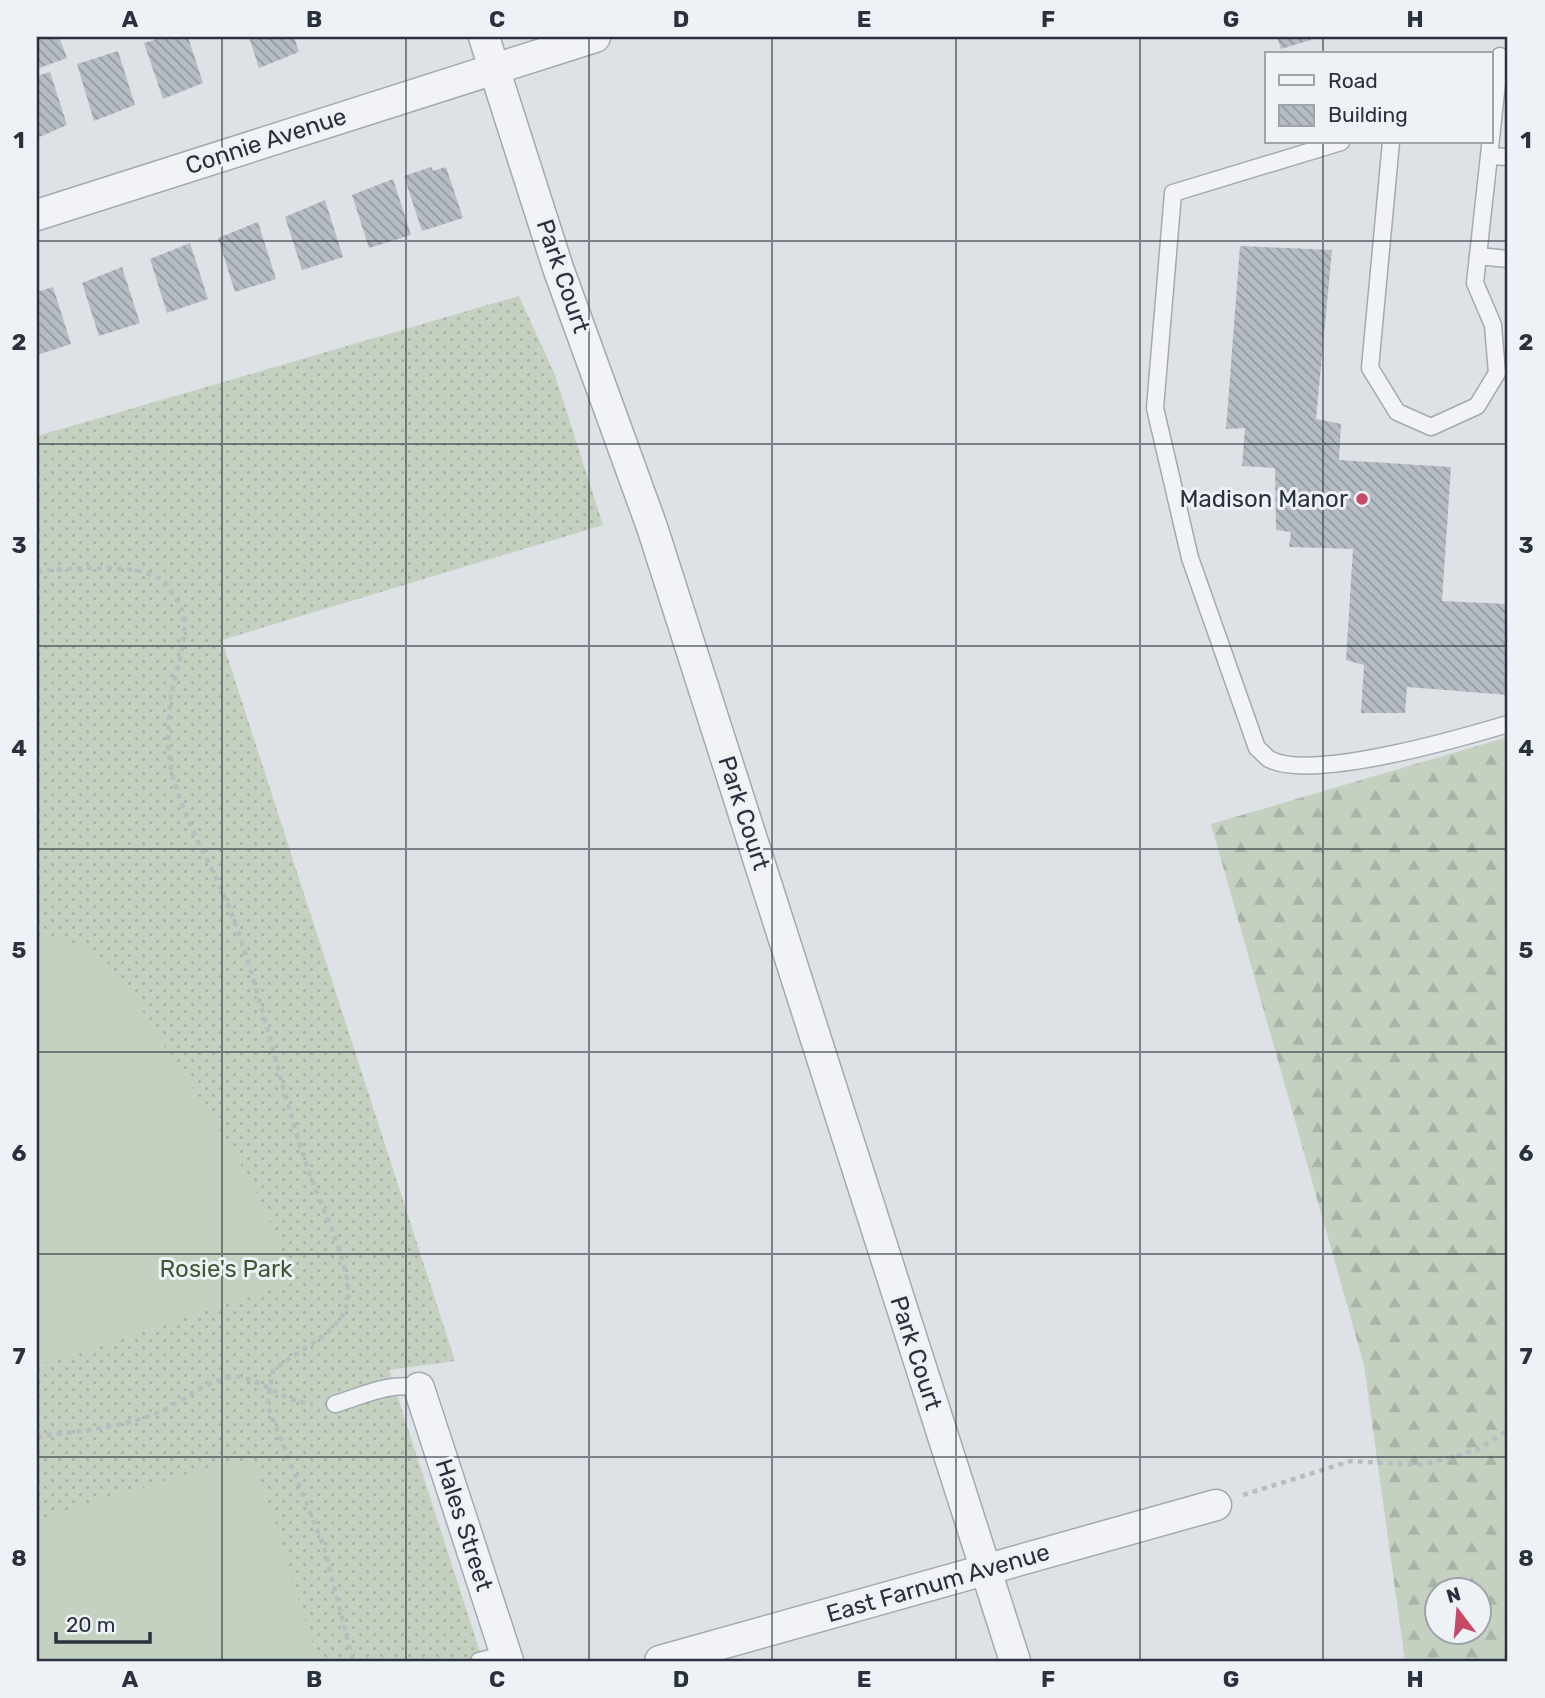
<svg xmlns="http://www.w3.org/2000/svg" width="1545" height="1698" viewBox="0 0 1545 1698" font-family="Rubik,sans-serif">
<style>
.grass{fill:url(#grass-dots)}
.forest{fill:url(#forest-firs);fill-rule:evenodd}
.pitch{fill:#c5d1c0}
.building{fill:url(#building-back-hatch)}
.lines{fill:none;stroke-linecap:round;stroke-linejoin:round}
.service-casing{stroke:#a4a9b1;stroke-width:19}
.minor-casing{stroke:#a4a9b1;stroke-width:33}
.path{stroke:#b9bdc2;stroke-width:4.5;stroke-dasharray:5 5;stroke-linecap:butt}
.service{stroke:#f1f3f6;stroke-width:16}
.minor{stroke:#f1f3f6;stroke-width:30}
.grid{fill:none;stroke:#28313d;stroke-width:2;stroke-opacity:0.55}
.poi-dot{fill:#c74965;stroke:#eef1f5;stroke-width:2.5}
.labels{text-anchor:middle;stroke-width:6;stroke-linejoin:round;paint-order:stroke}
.street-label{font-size:24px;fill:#28313d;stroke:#eef1f5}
.poi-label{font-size:24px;fill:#28313d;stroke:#eef1f5;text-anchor:end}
.park-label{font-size:24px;fill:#3f5836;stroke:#eef1f5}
.neatline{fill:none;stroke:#28313d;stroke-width:2.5}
.grid-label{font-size:23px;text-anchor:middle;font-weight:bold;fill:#28313d}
</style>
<defs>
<pattern id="grass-dots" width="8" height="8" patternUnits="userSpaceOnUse" patternTransform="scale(1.75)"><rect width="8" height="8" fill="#c5d1c0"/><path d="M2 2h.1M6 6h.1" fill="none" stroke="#a9b4a6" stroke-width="1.8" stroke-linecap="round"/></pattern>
<pattern id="forest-firs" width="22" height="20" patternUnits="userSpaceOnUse" patternTransform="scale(1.75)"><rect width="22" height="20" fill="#c5d1c0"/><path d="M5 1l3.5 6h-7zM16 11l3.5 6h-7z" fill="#a9b4a6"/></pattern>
<pattern id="building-back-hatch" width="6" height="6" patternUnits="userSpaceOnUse" patternTransform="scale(1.75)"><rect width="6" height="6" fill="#b6bcc4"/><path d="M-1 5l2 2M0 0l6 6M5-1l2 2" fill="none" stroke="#9499a0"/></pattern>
</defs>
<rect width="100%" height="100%" fill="#dee2e7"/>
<polygon class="grass" points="519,296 555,375 603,525 222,640 455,1361 389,1370 483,1661 37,1661 37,436"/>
<path class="forest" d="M1508 737V1661H1405L1364 1365 1211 824ZM1436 1590H1478V1632H1436Z"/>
<g class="pitch">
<path d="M37 936C63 935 95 951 113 970 132 989 146 1018 161 1041 213 1117 266 1194 293 1283L37 1365Z"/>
<polygon points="236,1459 256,1468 318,1661 37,1661 37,1520"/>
</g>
<g class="building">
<polygon points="37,37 59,37 67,58 37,69"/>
<polygon points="163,37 188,37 203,83 163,99 144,43"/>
<polygon points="249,37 294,37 299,52 259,68"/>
<polygon points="1277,37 1310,37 1311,40 1281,49"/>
<polygon points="118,51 135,105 94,121 77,64"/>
<polygon points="50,72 67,125 37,138 37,76"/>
<polygon points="431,167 433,171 446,167 463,218 422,231 404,176"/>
<polygon points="393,179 411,235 369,248 352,195"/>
<polygon points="325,200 343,257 302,270 285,217"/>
<polygon points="258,222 276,279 235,292 218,238"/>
<polygon points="190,243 208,299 167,313 150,259"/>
<polygon points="1240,246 1332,250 1316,419 1341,424 1339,460 1451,467 1442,601 1508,604 1508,695 1407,687 1405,713 1361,713 1364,665 1346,660 1353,549 1289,547 1291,532 1276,530 1275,468 1242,466 1245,428 1226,429"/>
<polygon points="122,267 140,323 99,336 82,283"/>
<polygon points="53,287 71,344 37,355 37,292"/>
</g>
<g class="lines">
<defs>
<g id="service">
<path d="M1341 142 1173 193 1155 408 1190 558 1257 748C1261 751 1265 756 1269 759 1311 782 1461 738 1508 724"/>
<polyline points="1391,142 1370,368 1397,412 1431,427 1477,406 1497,373 1493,325 1475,283 1500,56"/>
<polyline points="1489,156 1508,157"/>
<polyline points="1478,256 1508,259"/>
<path d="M335 1404C362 1396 391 1381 419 1388"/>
<polyline points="479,1661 506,1654"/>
</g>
<g id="minor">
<polyline points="484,37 558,268 652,527 1015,1661"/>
<polyline points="37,215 595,37"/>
<polyline points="419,1388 508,1661"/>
<polyline points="660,1661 1216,1505"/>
</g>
</defs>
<use href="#service" class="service-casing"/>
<use href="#minor" class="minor-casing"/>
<g class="path">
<path d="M37 571C67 569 138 562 162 580 167 584 171 592 175 597 196 624 176 665 171 695 167 723 167 757 175 784 190 834 217 873 234 920 263 1001 280 1087 308 1169 318 1200 353 1269 348 1300 343 1333 295 1351 273 1371L267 1405 324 1547 353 1661"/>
<path d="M37 1437C75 1431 117 1429 154 1414 180 1405 204 1380 232 1377 257 1374 281 1402 313 1404"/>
<polyline points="1243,1495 1351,1461 1423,1465 1479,1449 1508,1430"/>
</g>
<use href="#service" class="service"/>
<use href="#minor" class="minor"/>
</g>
<path class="grid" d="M222 37V1661M406 37V1661M589 37V1661M772 37V1661M956 37V1661M1140 37V1661M1323 37V54M1323 142V1661M37 241H1508M37 444H1508M37 646H1508M37 849H1508M37 1052H1508M37 1254H1508M37 1457H1508"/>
<circle class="poi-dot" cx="1362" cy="499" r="7"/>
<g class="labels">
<g class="street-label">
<text transform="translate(266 141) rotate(-18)" y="8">Connie Avenue</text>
<text transform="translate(563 276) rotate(71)" y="8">Park Court</text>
<text transform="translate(744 813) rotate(72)" y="8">Park Court</text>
<text transform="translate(916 1353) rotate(72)" y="8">Park Court</text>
<text transform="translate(464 1525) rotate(72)" y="8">Hales Street</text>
<text transform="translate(938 1583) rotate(-16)" y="8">East Farnum Avenue</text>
</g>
<g class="poi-label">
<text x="1348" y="507">Madison Manor</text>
</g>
<g class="park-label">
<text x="226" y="1277">Rosie's Park</text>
</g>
</g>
<rect width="1545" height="1698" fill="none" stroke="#eef1f5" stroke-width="77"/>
<rect x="1265" y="52" width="228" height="91" fill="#eef1f5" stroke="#9fa4ab" stroke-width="2"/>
<rect x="1279" y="75" width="35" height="10" fill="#f1f3f6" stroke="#9fa4ab" stroke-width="2"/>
<text x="1328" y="88" font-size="21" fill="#28313d">Road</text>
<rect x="1279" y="105" width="35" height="21" fill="url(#building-back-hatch)" stroke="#9fa4ab" stroke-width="2"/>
<text x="1328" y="122" font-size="21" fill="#28313d">Building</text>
<g transform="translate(1458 1611) rotate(344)"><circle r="33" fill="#eef1f5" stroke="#9fa4ab" stroke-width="2"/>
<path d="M0-5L12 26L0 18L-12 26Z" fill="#c74965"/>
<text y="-10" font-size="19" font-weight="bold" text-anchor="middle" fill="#28313d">N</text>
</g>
<path d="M56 1632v10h94v-10" fill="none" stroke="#28313d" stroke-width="3.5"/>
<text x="66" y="1632" font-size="21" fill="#28313d" stroke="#eef1f5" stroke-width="5" paint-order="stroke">20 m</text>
<rect x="38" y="38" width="1468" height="1622" class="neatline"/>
<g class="grid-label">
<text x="130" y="27">A</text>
<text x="314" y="27">B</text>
<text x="497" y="27">C</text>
<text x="681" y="27">D</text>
<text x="864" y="27">E</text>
<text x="1048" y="27">F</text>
<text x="1231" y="27">G</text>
<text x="1415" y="27">H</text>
<text x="19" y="148">1</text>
<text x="1526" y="148">1</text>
<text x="19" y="350">2</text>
<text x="1526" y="350">2</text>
<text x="19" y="553">3</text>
<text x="1526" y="553">3</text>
<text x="19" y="756">4</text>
<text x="1526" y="756">4</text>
<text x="19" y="958">5</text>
<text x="1526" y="958">5</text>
<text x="19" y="1161">6</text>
<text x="1526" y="1161">6</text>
<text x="19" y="1364">7</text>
<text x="1526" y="1364">7</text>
<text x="19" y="1566">8</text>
<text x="1526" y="1566">8</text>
<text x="130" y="1687">A</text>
<text x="314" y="1687">B</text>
<text x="497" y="1687">C</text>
<text x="681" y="1687">D</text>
<text x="864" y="1687">E</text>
<text x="1048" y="1687">F</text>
<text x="1231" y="1687">G</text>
<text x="1415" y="1687">H</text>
</g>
</svg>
